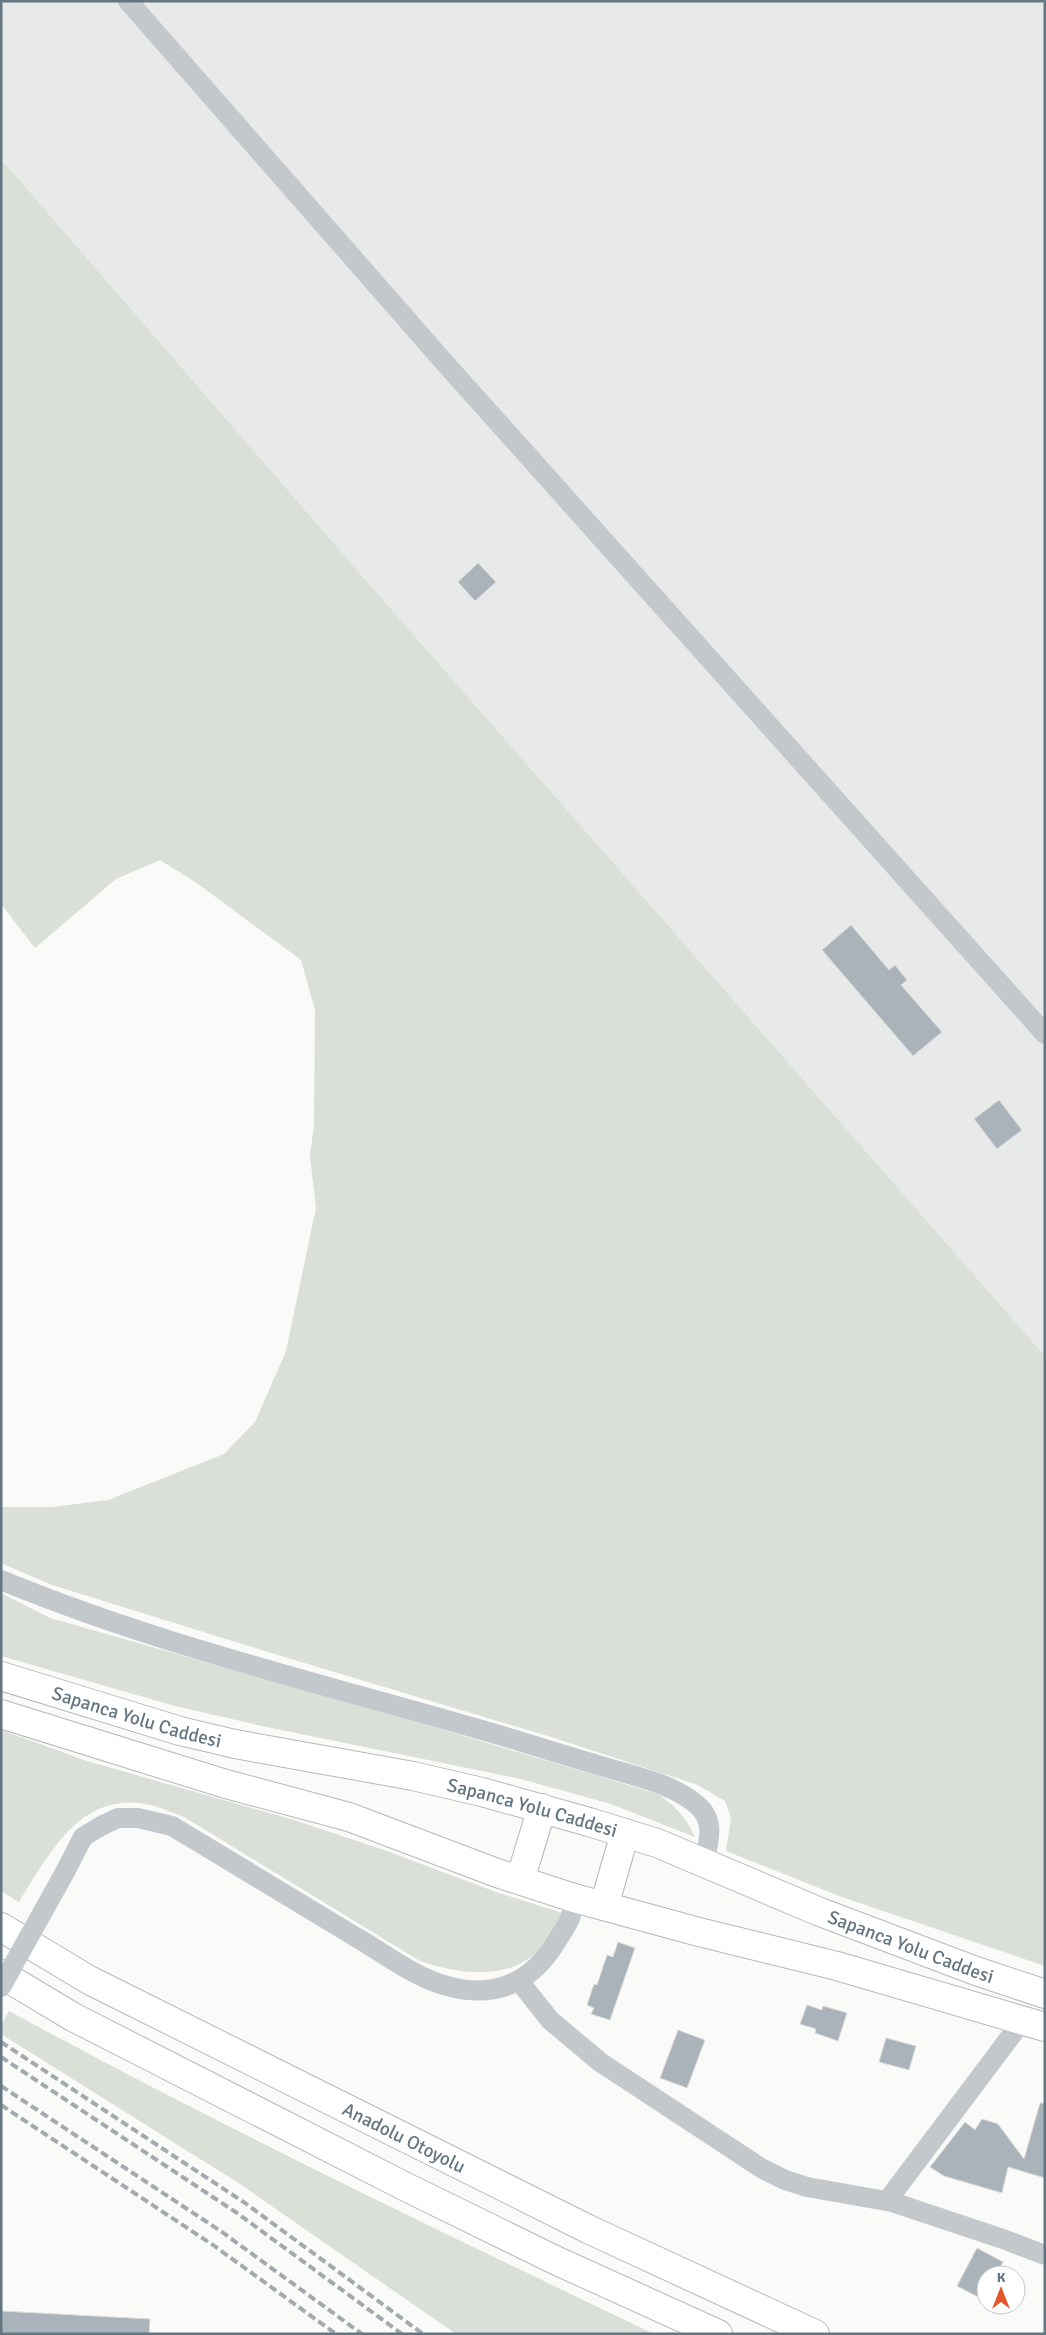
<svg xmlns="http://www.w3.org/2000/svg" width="1046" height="2335" viewBox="0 0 1046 2335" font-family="Signika,sans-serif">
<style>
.built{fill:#e8e9e9}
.green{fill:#dadfd7}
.building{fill:#aab3b9;stroke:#dcdcda}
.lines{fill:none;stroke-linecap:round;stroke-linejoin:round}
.highway-casing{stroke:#b4b9bd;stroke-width:30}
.minor{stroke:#c3c8cc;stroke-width:20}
.highway{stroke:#fff;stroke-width:28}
.rail{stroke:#a2aab0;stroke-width:4;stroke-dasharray:8 4;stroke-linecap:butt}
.minor-bridge{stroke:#c3c8cc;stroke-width:20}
.labels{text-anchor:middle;stroke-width:5;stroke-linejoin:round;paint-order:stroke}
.street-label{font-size:19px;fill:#657683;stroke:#fff}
</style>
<rect width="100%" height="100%" fill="#fafaf8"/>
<polygon class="built" points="1,1 1045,1 1045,1356 370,585 1,159"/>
<g class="green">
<polygon points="1,159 370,585 1045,1356 1045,1966 839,1896 726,1851 731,1818 725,1801 698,1785 551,1737 268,1652 52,1585 1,1563 1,1507 53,1507 108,1500 224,1454 255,1422 286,1351 316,1208 310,1157 314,1124 315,1010 301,960 198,884 160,860 116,879 35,948 1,904"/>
<path d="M1 1593 50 1618 424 1724 658 1794C675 1806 686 1817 695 1837L611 1804 521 1779 262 1726 175 1706 1 1656Z"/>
<path d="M1 1730 87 1761 294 1820 384 1850 496 1892 562 1913C555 1924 549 1940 540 1949 508 1982 459 1974 420 1961L184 1817C173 1813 162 1808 151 1805 81 1789 50 1853 19 1902L1 1891Z"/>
<path d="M9 2011C220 2126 437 2230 654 2334H456L240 2184 1 2034V2026Z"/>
</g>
<g class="building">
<polygon points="478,563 496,582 475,601 458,582"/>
<polygon points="851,925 889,970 895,965 907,980 901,985 942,1032 913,1056 822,950"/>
<polygon points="999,1100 1022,1130 997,1149 974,1119"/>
<polygon points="618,1942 635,1948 610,2020 591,2014 594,2008 587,2005 594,1984 597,1985 607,1955 613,1957"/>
<polygon points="807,2005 822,2010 823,2006 847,2013 838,2041 815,2033 816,2029 800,2024"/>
<polygon points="678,2030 705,2040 687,2088 660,2078"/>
<polygon points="886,2038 916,2046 909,2070 879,2062"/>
<polygon points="1040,2103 1045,2103 1045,2178 1008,2167 1002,2193 944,2176 930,2167 965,2122 975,2130 982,2119 998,2124 1024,2159"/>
<polygon points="977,2248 1003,2262 996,2275 986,2275 986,2301 957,2286"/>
<polygon points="1,2311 150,2319 149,2334 1,2334"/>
</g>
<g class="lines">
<defs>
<g id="highway">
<path id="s1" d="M1 1676 180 1731 235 1744 413 1776 482 1792 589 1822 657 1843 820 1912 976 1971 1045 1994"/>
<polyline points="1,1714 226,1784 349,1817 497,1873 574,1898 699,1932 837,1966 1045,2027"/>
<polyline points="520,1880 542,1808"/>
<polyline points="604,1906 625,1833"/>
<path id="s2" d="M1 1927 89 1980 588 2229 815 2334"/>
<polyline points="1,1974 73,2017 406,2187 555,2260 718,2334"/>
</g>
</defs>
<use href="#highway" class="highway-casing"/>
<g class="minor">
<polyline points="128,1 444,362 1045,1034"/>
<path d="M1 1580C168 1649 344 1689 516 1740 547 1750 578 1759 608 1768 638 1777 672 1784 696 1804 716 1820 709 1841 704 1863"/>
<path d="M65 1872 83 1837 101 1826 118 1818H138L172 1826C233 1863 293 1899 354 1936 384 1953 416 1979 451 1987 499 1999 534 1980 558 1939 569 1921 572 1919 574 1898"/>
<polyline points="519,1981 550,2020 600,2062 761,2168 785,2180 807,2187 892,2202 1003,2239 1045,2255"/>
<polyline points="887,2201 1023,2020"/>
</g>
<use href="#highway" class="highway"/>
<g class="rail">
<polyline points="1,2042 245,2203 423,2334"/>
<polyline points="1,2057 237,2213 402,2334"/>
<polyline points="1,2086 222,2232 362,2334"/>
<polyline points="1,2105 213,2245 336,2334"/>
</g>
<polyline class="minor-bridge" points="1,1987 65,1872"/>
</g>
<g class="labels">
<g class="street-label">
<text dy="7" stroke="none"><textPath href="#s1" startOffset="142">Sapanca Yolu Caddesi</textPath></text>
<text dy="7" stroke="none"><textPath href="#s1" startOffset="548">Sapanca Yolu Caddesi</textPath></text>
<text dy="7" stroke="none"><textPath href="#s1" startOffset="952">Sapanca Yolu Caddesi</textPath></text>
<text dy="7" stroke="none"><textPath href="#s2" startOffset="455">Anadolu Otoyolu</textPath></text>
</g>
</g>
<rect width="1046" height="2335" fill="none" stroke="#657683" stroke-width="5"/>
<g transform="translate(1001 2290)"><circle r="24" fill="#ffffff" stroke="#c1c8cd"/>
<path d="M0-4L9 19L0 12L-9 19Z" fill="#e4572e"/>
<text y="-8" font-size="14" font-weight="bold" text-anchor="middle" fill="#657683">K</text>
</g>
</svg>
